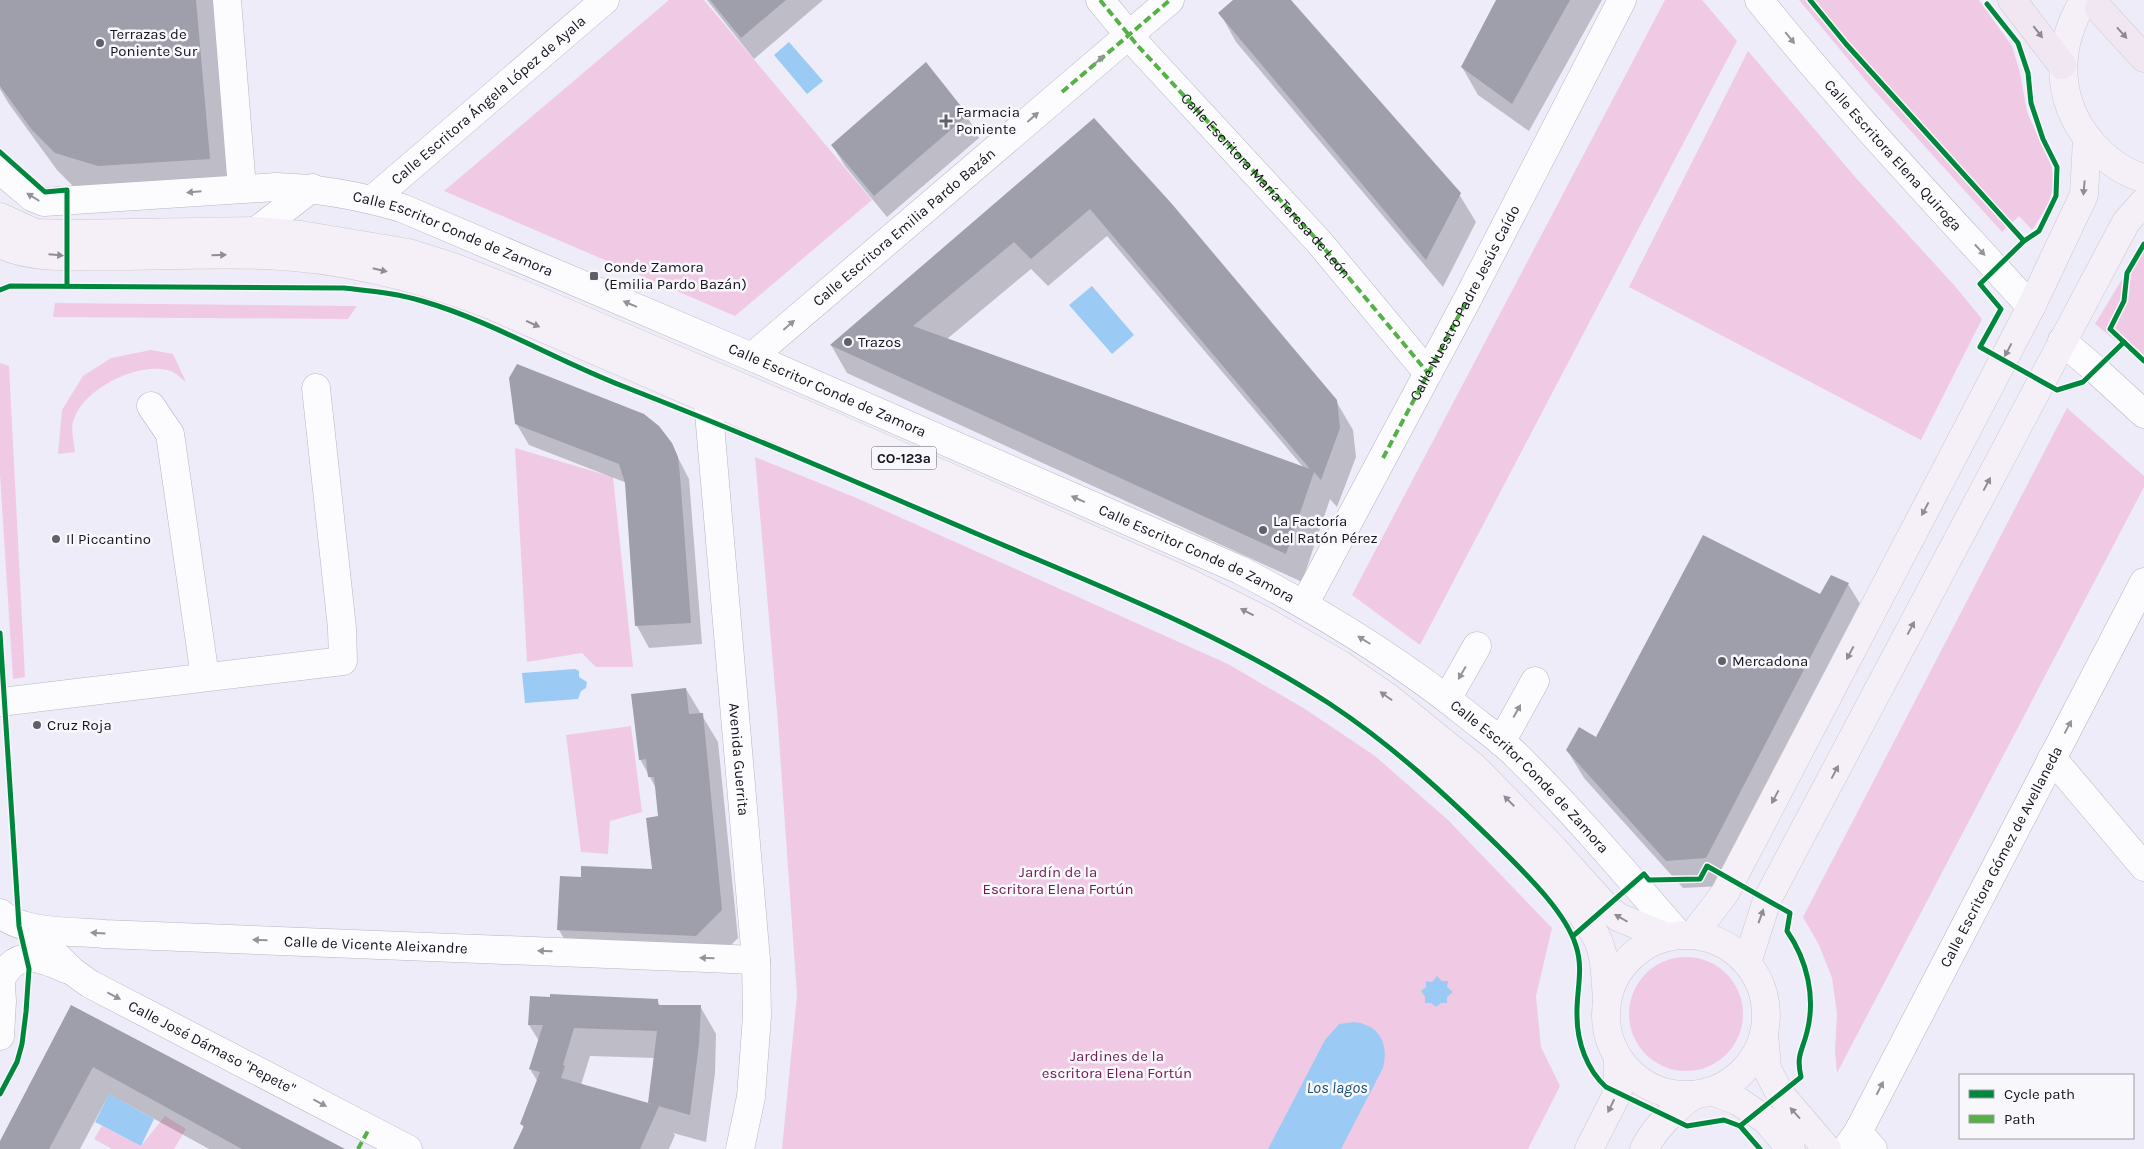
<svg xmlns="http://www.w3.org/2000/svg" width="2144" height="1149" viewBox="0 0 2144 1149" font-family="Karla,sans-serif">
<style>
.green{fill:#f0cae4}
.water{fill:#9bcbf4}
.shadow{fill:#0003;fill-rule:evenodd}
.building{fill:#9e9faa;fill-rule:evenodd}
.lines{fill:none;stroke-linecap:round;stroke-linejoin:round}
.minor-casing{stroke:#b7b5c0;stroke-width:29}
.major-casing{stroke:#cac9cf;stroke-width:29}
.highway-casing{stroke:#cac9cf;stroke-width:29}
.minor{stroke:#fcfcfe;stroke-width:28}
.major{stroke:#f5eff7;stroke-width:28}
.highway{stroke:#f0e7f3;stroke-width:28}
.quiet{stroke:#55b145;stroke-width:4;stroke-dasharray:8 4;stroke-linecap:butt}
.cycleway-casing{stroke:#f8f7fc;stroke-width:8}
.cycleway{stroke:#00873e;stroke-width:5}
.oneway{fill:#8d8893}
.oneway2{fill:#949399}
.oneway3{fill:#908c95}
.poi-dot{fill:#615f6a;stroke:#f8f7fc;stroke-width:2}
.labels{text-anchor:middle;stroke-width:5;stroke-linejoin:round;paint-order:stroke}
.shield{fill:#f8f7fc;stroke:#595760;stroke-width:1}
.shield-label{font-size:14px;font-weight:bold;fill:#15131d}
.poi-label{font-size:15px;fill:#15131d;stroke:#f8f7fc;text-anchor:start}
.street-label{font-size:15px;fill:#15131d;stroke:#f8f7fc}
.park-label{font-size:15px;fill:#711950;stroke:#f8f7fc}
.water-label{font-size:16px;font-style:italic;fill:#1d5073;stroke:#f8f7fc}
</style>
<rect width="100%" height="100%" fill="#eeecf9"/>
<g class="green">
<polygon points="669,0 704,0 872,200 735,316 444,191"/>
<polygon points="1665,0 1702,0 1737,41 1420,645 1352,595"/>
<polygon points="1799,0 1979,0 2012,46 2020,73 2027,112 2052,167 2054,186 2047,207 2032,230 2019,216 2002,232 1872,88"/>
<polygon points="1748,51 1856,178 1954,285 1982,319 1921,440 1629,287"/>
<polygon points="2144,243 2144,363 2095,324"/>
<polygon points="55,303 357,306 348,319 53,317"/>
<path d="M151 350 173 354 186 382C182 379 176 373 171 371 140 360 81 389 73 422 71 430 74 444 75 452L58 454 62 410 83 376 111 358Z"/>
<polygon points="0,363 9,366 25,677 13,679 0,474"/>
<polygon points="2067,408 2144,476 2144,487 1837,1073 1835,1051 1837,1013 1832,978 1819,945 1803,917"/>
<polygon points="515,448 613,477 633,667 596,667 582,653 527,662"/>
<polygon points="755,457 859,499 1228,664 1305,709 1375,756 1448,820 1552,928 1536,996 1541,1047 1560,1086 1528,1149 782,1149 797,995 777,711"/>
<polygon points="631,726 642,812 610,821 608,854 581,852 566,735"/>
<circle cx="1686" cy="1014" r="57"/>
<polygon points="165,1116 186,1129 174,1149 112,1149 94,1139 102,1126 141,1146"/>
</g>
<g class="water">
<polygon points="789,42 823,81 807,94 774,55"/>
<polygon points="1092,286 1134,335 1112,354 1069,305"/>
<polygon points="575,669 579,671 579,677 587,682 586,688 581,691 578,699 525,703 522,673"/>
<polygon points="1437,976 1442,981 1448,981 1447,987 1453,992 1447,997 1447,1003 1441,1003 1436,1007 1431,1003 1425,1003 1425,997 1421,991 1426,987 1426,981 1432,982"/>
<path d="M1354 1022C1380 1025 1389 1044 1383 1068L1341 1149H1268L1325 1040 1339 1024Z"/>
<polygon points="109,1094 154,1119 141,1146 95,1122"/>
</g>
<g class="shadow">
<polygon points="0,0 216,0 232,199 79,192 57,170 9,104 0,89"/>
<polygon points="707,0 823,0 754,59"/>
<polygon points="1235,0 1289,0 1459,194 1476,222 1443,287 1236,42 1220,13"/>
<polygon points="1497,0 1602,0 1529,131 1478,95 1462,67"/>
<polygon points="926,64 967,116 979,138 887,217 845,166 832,145"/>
<path d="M1094 120 1336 401 1353 430 1356 457 1337 507 1330 499 1302 582 847 373 831 345ZM1107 236 1303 467 947 339 1031 269 1048 286Z"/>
<polygon points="516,423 671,444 689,479 702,644 649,648 637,626 627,483 529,445"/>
<polygon points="1848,584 1865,612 1722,886 1683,888 1584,778 1567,750 1596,738 1821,596"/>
<polygon points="686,689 718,742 738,938 712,964 575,958 559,930 582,878 653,871 660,818 657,790 640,759"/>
<path d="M658 1001 660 1006H700L716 1034 715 1073 706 1142 673 1133 675 1135 669 1149H519L524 1129 522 1124 538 1082 530 1069 539 1041 529 1025ZM590 1056 655 1058 651 1105 581 1085Z"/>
<polygon points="72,1006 339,1149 209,1149 109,1094 80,1149 0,1149 0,1144"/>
</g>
<g class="building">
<polygon points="0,0 196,0 210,159 98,166 55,153 32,130 0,86"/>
<polygon points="710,0 786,0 741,38"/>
<polygon points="1233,0 1291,0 1461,193 1426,260 1218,13"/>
<polygon points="1496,0 1570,0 1512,104 1461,67"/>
<polygon points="926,62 968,115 874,196 831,145"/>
<path d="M1094 118 1172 204 1337 400 1340 428 1321 480 1314 472 1286 554 830 345ZM1090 209 1310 469 913 326 1014 242 1031 259Z"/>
<polygon points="517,364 644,414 659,426 672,443 678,457 680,476 691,623 635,626 625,483 619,464 515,424 509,378"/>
<polygon points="1703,535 1820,594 1831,575 1849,583 1706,858 1666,861 1566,750 1579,727 1596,737"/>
<polygon points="686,688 689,714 703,713 722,910 696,936 557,930 560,876 581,877 581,866 652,869 646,818 658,816 654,777 648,777 646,759 639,760 631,694"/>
<polygon points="550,994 658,999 658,1005 701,1005 699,1044 690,1115 648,1103 657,1031 574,1028 563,1065 565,1066 561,1078 659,1106 640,1149 513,1149 524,1126 520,1124 540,1072 529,1069 543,1025 528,1025 530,996 550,997"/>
<polygon points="71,1005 345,1149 242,1149 93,1067 49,1149 0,1149 0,1141"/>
</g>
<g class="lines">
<defs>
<g id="minor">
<polyline points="227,0 242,188"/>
<path id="s1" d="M1100 0 1138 46 1319 242 1428 373"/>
<path id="s2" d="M1759 0C1845 107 1939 206 2031 307"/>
<path id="s3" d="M0 170 32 197 44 202 276 187C320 188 360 196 402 208L752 357 1240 570C1321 612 1398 659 1470 717 1485 729 1502 741 1516 755 1574 812 1626 874 1679 935"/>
<path id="s4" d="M373 199 605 0"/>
<polyline points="256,231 312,188"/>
<polyline points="2062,341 2096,370 2144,414"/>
<path id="s5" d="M752 357 1170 0"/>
<path id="s6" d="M700 378 708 401 756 960 757 1016 751 1097 740 1149"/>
<polyline points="151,406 170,434 205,677"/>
<path id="s7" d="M1305 603 1466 302 1622 0"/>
<polyline points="1447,699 1477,646"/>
<polyline points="0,702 343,661 342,628 316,388"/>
<polyline points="1501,742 1535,681"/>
<polyline points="2052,758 2144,867"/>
<path id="s8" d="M0 913C21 934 75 931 104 934L756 960"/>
<path id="s9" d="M28 928 72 971 90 984 408 1149"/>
<polyline points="0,971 2,1001 0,1036"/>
<path d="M1 979C17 948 39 957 66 969"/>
<polyline points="1858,1132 1873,1149"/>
<path id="s10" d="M1846 1149 1858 1132 2144 582"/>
</g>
<g id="major">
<path d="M2084 0C2053 51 2056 108 2099 151 2111 163 2127 174 2144 178"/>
<polyline points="0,217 35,233 67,234 256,231 301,235 409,253 453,267 512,290 830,425 1181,579 1263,620 1341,665 1389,698 1474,767 1553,848 1606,907 1618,917 1666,937"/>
<path d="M0 244C30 259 71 256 104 256 157 256 211 253 264 255 342 258 415 276 488 304L1170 599C1208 617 1247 633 1282 655 1371 707 1450 772 1521 846 1547 873 1577 903 1596 936 1606 955 1605 978 1607 999"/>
<polyline points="1693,935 1725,893 2031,307 2084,195 2087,139"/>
<circle cx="1686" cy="1015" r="80"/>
<polyline points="1747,963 1767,900 2126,222 2144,202"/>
<polyline points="1764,1033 1767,1069 1780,1094 1827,1149"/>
<polyline points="1711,1091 1738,1101 1766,1120 1791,1149"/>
<polyline points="1589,1149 1618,1092 1618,1059"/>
<path d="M1644 1149C1656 1126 1673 1111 1693 1095"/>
</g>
<g id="highway">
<polyline points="2012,0 2062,65"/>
<polyline points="2099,9 2144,58"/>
</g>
</defs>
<use href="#minor" class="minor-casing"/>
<use href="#major" class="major-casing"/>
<use href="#highway" class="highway-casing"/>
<use href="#minor" class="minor"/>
<use href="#major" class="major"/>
<use href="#highway" class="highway"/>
<g class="quiet">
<polyline points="1100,0 1138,46 1319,242 1428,373"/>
<polyline points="1062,92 1170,0"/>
<polyline points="1383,458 1466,302"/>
<polyline points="358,1149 369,1129"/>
</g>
<defs>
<g id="cycleway">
<polyline points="1810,0 1846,44 2024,241"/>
<polyline points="1987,4 2018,43 2028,73 2031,103 2043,139 2057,167 2056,196 2039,231 2024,241 1980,284 2001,309 1980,347 2057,390 2083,382 2124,342"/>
<polyline points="0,152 45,192 67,190 67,286"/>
<polyline points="2144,244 2127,273 2124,301 2110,329 2144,361"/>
<path d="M0 290 10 286 344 288C370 291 396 293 422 301 492 321 557 361 625 387 743 433 859 483 975 533 1096 585 1220 632 1330 704 1392 745 1447 796 1499 847 1524 872 1566 912 1576 946 1584 970 1576 992 1577 1016 1577 1042 1587 1070 1606 1087L1687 1126 1724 1120 1740 1126 1760 1149"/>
<polyline points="0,633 19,926 29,969 26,1012 22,1044 17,1062 0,1094"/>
<path d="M1573 936 1644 874 1649 880 1700 879 1707 866 1790 913 1787 931C1807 960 1816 997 1807 1032 1802 1052 1796 1055 1801 1077L1740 1126"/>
</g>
</defs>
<use href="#cycleway" class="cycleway-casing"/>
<use href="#cycleway" class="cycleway"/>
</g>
<defs><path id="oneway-solid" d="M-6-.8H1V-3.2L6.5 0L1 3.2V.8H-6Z" transform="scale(1.25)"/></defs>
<g class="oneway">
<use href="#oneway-solid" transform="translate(2038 32) rotate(52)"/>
<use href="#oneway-solid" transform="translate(2122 33) rotate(48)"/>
</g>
<g class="oneway2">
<use href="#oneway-solid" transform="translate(1790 38) rotate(51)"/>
<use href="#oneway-solid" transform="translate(1099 60) rotate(-41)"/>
<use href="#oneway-solid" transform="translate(1033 117) rotate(-41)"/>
<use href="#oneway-solid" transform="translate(194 192) rotate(175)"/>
<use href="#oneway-solid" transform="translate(33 197) rotate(-148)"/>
<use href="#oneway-solid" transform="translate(1980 250) rotate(47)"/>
<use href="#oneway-solid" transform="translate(630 304) rotate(-157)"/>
<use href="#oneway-solid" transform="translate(789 325) rotate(-41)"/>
<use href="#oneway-solid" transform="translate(1078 499) rotate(-156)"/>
<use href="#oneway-solid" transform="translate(1364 640) rotate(-148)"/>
<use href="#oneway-solid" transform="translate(1462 673) rotate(120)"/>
<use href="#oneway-solid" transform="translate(1517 711) rotate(-61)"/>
<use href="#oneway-solid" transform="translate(2068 727) rotate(-62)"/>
<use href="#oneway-solid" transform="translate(98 933) rotate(-176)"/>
<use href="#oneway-solid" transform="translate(260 940) rotate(-178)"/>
<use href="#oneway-solid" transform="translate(545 951) rotate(-178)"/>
<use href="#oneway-solid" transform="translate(707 958) rotate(-178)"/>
<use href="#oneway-solid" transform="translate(114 996) rotate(28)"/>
<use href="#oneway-solid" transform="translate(1880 1088) rotate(-63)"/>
<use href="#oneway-solid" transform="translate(320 1103) rotate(28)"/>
</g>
<g class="oneway3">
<use href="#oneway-solid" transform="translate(2084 188) rotate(95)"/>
<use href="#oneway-solid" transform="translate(56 255) rotate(5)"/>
<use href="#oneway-solid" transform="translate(219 255) rotate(-1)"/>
<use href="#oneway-solid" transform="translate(380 270) rotate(13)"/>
<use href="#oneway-solid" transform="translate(533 324) rotate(24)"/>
<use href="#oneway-solid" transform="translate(2008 350) rotate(118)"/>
<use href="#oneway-solid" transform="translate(1987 484) rotate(-62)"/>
<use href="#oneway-solid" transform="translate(1925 509) rotate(118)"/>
<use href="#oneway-solid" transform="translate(1247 612) rotate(-153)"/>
<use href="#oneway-solid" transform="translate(1911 628) rotate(-62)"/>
<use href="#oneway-solid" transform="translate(1850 653) rotate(118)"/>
<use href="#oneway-solid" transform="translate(1386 696) rotate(-145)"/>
<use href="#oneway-solid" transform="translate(1835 772) rotate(-62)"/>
<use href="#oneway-solid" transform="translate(1775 797) rotate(118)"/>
<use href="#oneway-solid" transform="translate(1509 801) rotate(-135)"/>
<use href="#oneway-solid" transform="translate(1761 916) rotate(-70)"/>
<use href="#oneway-solid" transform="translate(1621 918) rotate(-150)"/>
<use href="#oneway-solid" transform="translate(1611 1106) rotate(116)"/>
<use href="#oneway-solid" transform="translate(1795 1113) rotate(-132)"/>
</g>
<g class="poi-dot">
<circle cx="100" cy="43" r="5"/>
<path d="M943.5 113.5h5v5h5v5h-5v5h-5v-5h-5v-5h5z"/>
<rect x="589" y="271" width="10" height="10" rx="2.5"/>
<circle cx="848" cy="342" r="5"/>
<circle cx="1263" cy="530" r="5"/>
<circle cx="56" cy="539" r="5"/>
<circle cx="1722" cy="661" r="5"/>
<circle cx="37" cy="725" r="5"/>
</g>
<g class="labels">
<rect class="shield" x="871.5" y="446.5" width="65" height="23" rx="4"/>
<g class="shield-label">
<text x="904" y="463">CO-123a</text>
</g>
<g class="poi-label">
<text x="110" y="39">Terrazas de<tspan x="110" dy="17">Poniente Sur</tspan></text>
<text x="956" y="117">Farmacia<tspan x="956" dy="17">Poniente</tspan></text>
<text x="604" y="272">Conde Zamora<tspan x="604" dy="17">(Emilia Pardo Bazán)</tspan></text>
<text x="858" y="347">Trazos</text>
<text x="1273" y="526">La Factoría<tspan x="1273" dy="17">del Ratón Pérez</tspan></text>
<text x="66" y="544">Il Piccantino</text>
<text x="1732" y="666">Mercadona</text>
<text x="47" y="730">Cruz Roja</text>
</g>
<g class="street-label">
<text dy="5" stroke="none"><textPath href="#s4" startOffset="152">Calle Escritora Ángela López de Ayala</textPath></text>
<text dy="5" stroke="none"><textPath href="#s2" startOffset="205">Calle Escritora Elena Quiroga</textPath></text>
<text dy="5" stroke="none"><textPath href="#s1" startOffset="249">Calle Escritora María Teresa de León</textPath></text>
<text dy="5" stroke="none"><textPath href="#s5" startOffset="200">Calle Escritora Emilia Pardo Bazán</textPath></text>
<text dy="5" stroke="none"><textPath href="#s3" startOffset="472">Calle Escritor Conde de Zamora</textPath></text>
<text dy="5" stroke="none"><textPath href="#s7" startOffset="340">Calle Nuestro Padre Jesús Caído</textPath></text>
<text dy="5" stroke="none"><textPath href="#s3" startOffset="878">Calle Escritor Conde de Zamora</textPath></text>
<text dy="5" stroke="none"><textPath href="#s3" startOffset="1282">Calle Escritor Conde de Zamora</textPath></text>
<text dy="5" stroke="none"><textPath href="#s6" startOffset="384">Avenida Guerrita</textPath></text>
<text dy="5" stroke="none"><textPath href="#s3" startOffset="1686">Calle Escritor Conde de Zamora</textPath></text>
<text dy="5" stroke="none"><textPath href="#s10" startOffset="331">Calle Escritora Gómez de Avellaneda</textPath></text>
<text dy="5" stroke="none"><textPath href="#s8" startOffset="380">Calle de Vicente Aleixandre</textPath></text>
<text dy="5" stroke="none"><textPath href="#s9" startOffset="221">Calle José Dámaso "Pepete"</textPath></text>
</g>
<g class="park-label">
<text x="1058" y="877">Jardín de la<tspan x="1058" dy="17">Escritora Elena Fortún</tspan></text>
<text x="1117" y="1061">Jardines de la<tspan x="1117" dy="17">escritora Elena Fortún</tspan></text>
</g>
<g class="water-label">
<text x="1337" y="1093">Los lagos</text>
</g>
</g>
<rect x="1959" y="1074" width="175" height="65" fill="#f8f7fc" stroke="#9d9ca3"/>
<rect x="1969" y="1090" width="25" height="8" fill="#00873e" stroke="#9d9ca3"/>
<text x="2004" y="1099" font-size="15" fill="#15131d">Cycle path</text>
<rect x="1969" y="1115" width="25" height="8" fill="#55b145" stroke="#9d9ca3"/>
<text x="2004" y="1124" font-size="15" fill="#15131d">Path</text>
</svg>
